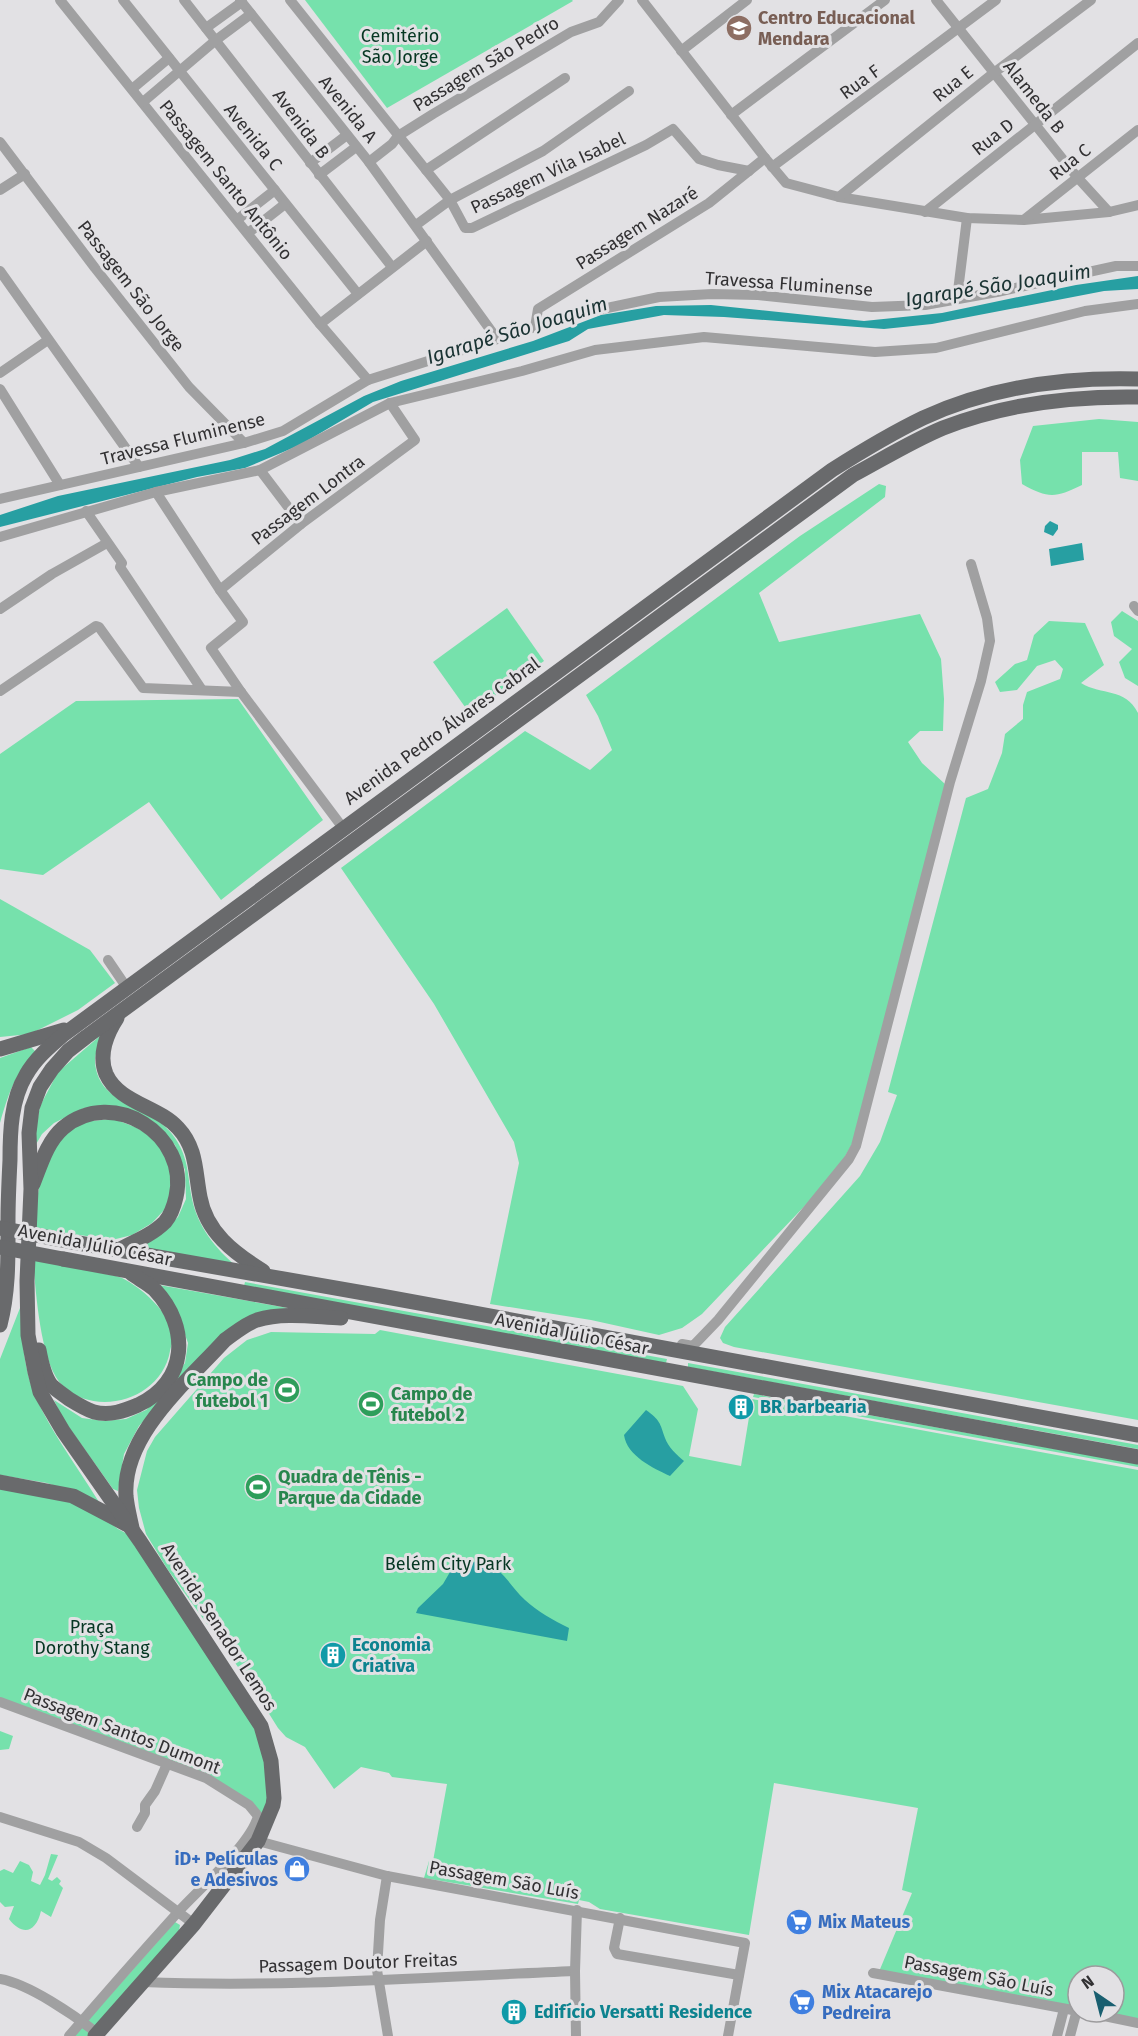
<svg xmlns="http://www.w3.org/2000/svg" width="1138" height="2036" viewBox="0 0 1138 2036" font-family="'Fira Sans',sans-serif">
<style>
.green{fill:#76e1ac}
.water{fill:#279fa2}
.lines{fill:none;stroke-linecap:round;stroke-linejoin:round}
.street{stroke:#a0a0a1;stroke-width:10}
.primary{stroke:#696a6c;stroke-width:15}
.primary-bridge{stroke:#696a6c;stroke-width:15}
.labels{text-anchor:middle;stroke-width:6;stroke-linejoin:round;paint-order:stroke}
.education-label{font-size:18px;font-weight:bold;fill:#785e54;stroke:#e2e1e4;text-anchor:start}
.park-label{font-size:18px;fill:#063723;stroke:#e2e1e4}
.street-label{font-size:18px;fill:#323133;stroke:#e2e1e4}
.leisure-label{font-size:18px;font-weight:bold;fill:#27864d;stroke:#e2e1e4;text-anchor:start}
.culture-label{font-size:18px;font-weight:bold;fill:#0d838f;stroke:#e2e1e4;text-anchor:start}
.shop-label{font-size:18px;font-weight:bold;fill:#366cbe;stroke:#e2e1e4;text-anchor:start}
.water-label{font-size:20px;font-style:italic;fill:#1a3333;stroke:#e2e1e4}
</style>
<rect width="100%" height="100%" fill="#e2e1e4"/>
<g class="green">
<polygon points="305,0 572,0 573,1 387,108"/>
<path d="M1099 419 1138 422V481L1120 478 1118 452H1082V485C1055 498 1049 499 1022 484L1020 460 1033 426Z"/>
<polygon points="879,484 886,486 885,497 759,593 779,642 920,614 941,659 944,699 943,731 920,731 908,742 922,763 945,784 857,1135 836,1173 702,1314 682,1328 659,1335 591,1320 490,1304 519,1163 514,1142 434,1004 341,868 525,731 590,770 612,750 598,716 586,695 800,536"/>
<polygon points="507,608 544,661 470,714 433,662"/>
<polygon points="1122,611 1138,621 1138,686 1125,678 1119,662 1132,649 1114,636 1111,622"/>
<path d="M1049 621 1085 623 1104 665 1081 683C1102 696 1125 687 1138 713V1420L734 1347 723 1343 720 1338 725 1327 860 1176 880 1142 897 1095 888 1092 966 798 988 789 1002 753 1005 734 1023 719V705L1027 692 1060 679 1063 669 1055 660 1037 666 1017 690 1000 692 995 682 1015 664 1027 660 1034 635Z"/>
<polygon points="238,699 323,820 221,900 149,802 43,875 0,869 0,754 76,701"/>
<polygon points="0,899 90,950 115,983 78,1010 30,1034 0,1037"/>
<path d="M101 1035C99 1043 95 1054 95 1062 98 1106 150 1105 172 1134 189 1156 187 1173 192 1199 198 1227 215 1248 236 1266L137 1248 156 1238 178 1217 186 1199 185 1170 175 1145 159 1127 105 1106 84 1108 54 1123 42 1134 32 1151 40 1106 58 1072Z"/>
<path d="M31 1047 36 1052C14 1076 9 1092 0 1123V1058Z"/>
<path d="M114 1119 135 1127 157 1140 170 1168 171 1188 166 1208 152 1223 132 1235 112 1240 35 1228C38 1188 40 1139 86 1122 94 1120 105 1120 114 1119Z"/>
<path d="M33 1260C54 1264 75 1268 96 1272 104 1274 115 1275 122 1278 142 1288 168 1311 173 1334 174 1339 171 1346 170 1351 162 1398 98 1419 63 1386 40 1364 36 1292 33 1260Z"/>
<polygon points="245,1282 667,1359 666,1363 244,1286"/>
<polygon points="159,1285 288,1308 199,1358 139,1426 124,1454 118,1491 113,1489 63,1419 54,1400 82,1418 104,1421 126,1419 146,1410 164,1393 185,1363 188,1343 178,1315"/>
<path d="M20 1308C22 1334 23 1360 31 1385 45 1424 77 1466 99 1502L47 1483 0 1475V1359Z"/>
<polygon points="380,1330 683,1386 698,1409 689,1456 741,1466 752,1399 1138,1470 1138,2020 1096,2012 1114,2012 1114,1976 1078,1976 1078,2008 878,1974 912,1893 902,1890 918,1808 774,1783 749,1935 600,1909 589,1902 579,1900 578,1904 424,1878 429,1861 433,1861 447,1784 392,1777 389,1773 361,1767 334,1789 305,1747 286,1737 278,1728 251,1685 168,1570 146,1534 139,1508 137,1490 147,1451 155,1437 224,1358 247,1340 271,1332 375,1334"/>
<polygon points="688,1363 1138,1445 1138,1449 688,1367"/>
<polygon points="754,1394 1138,1464 1138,1467 753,1397"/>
<polygon points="0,1484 85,1503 118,1529 137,1539 253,1712 271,1761 267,1821 206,1778 0,1702"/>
<polygon points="0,1731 13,1736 9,1749 0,1750"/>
<path d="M51 1854 58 1855 48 1879 52 1881 57 1877 61 1881 59 1884 63 1888 51 1917 41 1911C36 1932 23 1937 9 1919L14 1906 5 1907 0 1902V1871L4 1869 13 1873 20 1861 29 1865 33 1872 31 1881 40 1885 45 1875Z"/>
<polygon points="175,1922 180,1925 178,1936 91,2036 74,2036"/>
</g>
<g class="water">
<polygon points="1138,276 1138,289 1104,291 932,324 884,329 724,317 664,315 588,329 569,341 373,402 300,445 245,468 197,477 0,527 0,515 58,496 230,460 265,449 364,396 401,381 533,341 601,315 656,306 711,305 864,321 942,313 1076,285"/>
<polygon points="1050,521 1058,525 1058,529 1053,536 1044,532 1045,526"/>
<polygon points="1082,543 1084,560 1051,566 1049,549"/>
<path d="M646 1410C660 1420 660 1423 665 1438 668 1447 677 1455 684 1461L670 1476C653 1468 627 1456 624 1435Z"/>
<path d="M479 1561C503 1567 508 1584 525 1600 538 1612 553 1620 569 1628L567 1641 416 1613 418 1608 443 1584 450 1572 458 1565Z"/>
</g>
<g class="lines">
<g class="street">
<polyline points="60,0 320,324 368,380"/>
<polyline points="123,0 358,294"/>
<polyline points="184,0 392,267"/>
<polyline points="240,0 369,162 497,339"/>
<polyline points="290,0 450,200 465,228 472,228 646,145 673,129 699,159 718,165 749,171"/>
<polyline points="642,0 765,158 786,183 839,197 967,218 1024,220 1109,212 1138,205"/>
<polyline points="936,0 1077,177 1109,212"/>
<polyline points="206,28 242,2"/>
<polyline points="681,51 747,0"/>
<polyline points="132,89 169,58"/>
<polyline points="143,102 216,40 251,14"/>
<polyline points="731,115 885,0"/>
<polyline points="0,142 95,268 189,387 244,443"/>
<polyline points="369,162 392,144 398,136 433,114 571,32 599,22 619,0"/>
<polyline points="310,163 347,135"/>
<polyline points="772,167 996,0"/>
<polyline points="426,170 565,78"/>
<polyline points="319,175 356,147"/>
<polyline points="0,190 25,174"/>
<polyline points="839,197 995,72 1091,0"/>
<polyline points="925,212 1138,43"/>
<polyline points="238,219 275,190"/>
<polyline points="1025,219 1138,130"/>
<polyline points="416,225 450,200 543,151 629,91"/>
<polyline points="248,233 285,204"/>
<polyline points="0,271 139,467"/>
<polyline points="957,299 967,218"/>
<polyline points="320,324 427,241"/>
<polyline points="535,327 538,309 709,203 765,158"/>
<polyline points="0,373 48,340"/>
<polyline points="0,389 60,485"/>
<polyline points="260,470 301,524"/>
<polyline points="156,492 220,590 243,622 211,648 241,692 343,828"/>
<polyline points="0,499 244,443 283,431 368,380 535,327 593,311 659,297 712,294 758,295 872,307 925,305 997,292 1116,266 1138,266"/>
<polyline points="86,511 122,563 120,567 202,690"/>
<polyline points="0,537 156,492 260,470 390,403 522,371 595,350 704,337 875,352 936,348 1085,311 1138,304"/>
<polyline points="220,590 301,524 415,440 390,403"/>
<polyline points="1134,606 1138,611"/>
<polyline points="0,609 52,574 107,543"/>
<polyline points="0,691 96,626 99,627 143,688 241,692"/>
<polyline points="108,960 127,988"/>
<polyline points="682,1344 693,1346 718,1320 849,1159 856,1146 950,782 981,681 990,641 987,618 971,564"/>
<path d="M0 1702 206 1778 249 1805 258 1816C251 1844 200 1888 179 1911 142 1952 105 1994 69 2036"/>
<polyline points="0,1817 79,1842 106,1858 194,1924"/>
<polyline points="137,1827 145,1813 145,1805 155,1791 167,1764"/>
<polyline points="258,1841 387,1876 745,1943 728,2036"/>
<polyline points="387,1876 380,1920 377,1970 388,2036"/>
<polyline points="620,1918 614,1948 617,1954 739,1975"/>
<polyline points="873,1973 1078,2011"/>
<path d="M0 1979C29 1984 74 2015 97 2033"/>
<path d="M143 1982C286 1988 432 1977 575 1971"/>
<polyline points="1085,2012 1138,2023"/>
<polyline points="576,2036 575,1971 577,1910"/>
<polyline points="1057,2036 1064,2009"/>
<polyline points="1070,2036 1077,2010"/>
</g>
<g class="primary">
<path d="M117 1018C107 1033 98 1055 106 1074 119 1103 158 1106 178 1128 197 1148 195 1172 200 1197 206 1232 234 1253 263 1271"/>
<polyline points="0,1049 64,1030"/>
<path d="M33 1184C41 1164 47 1142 63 1128 113 1086 190 1135 176 1197 174 1206 171 1215 165 1222 152 1235 134 1242 118 1250"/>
<polyline points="67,1241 381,1296 1138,1435"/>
<polyline points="63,1259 1138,1457"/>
<path d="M0 1325C9 1290 8 1256 8 1220 8 1200 9 1180 10 1160 10 1131 11 1100 26 1075 35 1059 49 1047 63 1035L832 470C862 451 892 433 923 418 990 387 1065 377 1138 379"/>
<path d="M39 1350C41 1361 45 1377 51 1385 56 1390 64 1395 69 1399 77 1404 85 1409 94 1412 110 1416 124 1411 138 1405 188 1382 190 1327 155 1290 149 1284 139 1279 132 1274"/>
<polyline points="0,1482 73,1496 126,1524"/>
<path d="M132 1528C130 1518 127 1507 126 1496 122 1435 187 1382 225 1340 235 1333 245 1324 257 1320 284 1312 314 1317 341 1318"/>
<path d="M95 2036 194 1924 258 1841 273 1805 274 1798 271 1761 261 1726 140 1541 63 1431 40 1392 35 1372 28 1335 27 1281 31 1189 29 1133 32 1108 40 1087 52 1069 68 1051 86 1037 853 475C883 459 912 441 943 428 1006 403 1071 396 1138 397"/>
</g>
<g class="primary-bridge">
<polyline points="0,1228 67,1241"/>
<polyline points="0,1247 63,1259"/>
</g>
</g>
<defs>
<symbol id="school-disc" viewBox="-11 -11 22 22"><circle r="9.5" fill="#8d6e63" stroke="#e2e1e4"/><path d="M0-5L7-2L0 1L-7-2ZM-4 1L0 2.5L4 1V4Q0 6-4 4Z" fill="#fff"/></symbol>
<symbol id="stadium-disc" viewBox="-11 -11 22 22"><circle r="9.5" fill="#2e9e5b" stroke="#e2e1e4"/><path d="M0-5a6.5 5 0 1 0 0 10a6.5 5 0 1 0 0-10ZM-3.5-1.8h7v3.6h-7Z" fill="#fff"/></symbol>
<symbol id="building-disc" viewBox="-11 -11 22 22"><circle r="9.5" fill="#0f9aa8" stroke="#e2e1e4"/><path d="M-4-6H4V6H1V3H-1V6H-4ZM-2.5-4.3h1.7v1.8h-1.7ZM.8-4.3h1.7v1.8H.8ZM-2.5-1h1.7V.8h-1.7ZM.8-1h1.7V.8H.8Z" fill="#fff"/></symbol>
<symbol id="shop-disc" viewBox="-11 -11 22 22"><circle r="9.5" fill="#3f7fe0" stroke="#e2e1e4"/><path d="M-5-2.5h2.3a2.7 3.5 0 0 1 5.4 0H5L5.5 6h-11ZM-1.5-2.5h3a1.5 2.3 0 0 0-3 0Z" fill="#fff"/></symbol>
<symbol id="supermarket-disc" viewBox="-11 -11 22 22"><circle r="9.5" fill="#3f7fe0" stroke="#e2e1e4"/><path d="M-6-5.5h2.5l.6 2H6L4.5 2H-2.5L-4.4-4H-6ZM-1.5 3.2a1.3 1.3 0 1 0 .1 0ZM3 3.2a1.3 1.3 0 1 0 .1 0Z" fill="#fff"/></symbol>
</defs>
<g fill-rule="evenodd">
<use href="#school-disc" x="724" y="13" width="30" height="30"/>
<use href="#stadium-disc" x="272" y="1375" width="30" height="30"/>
<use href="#stadium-disc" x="356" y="1389" width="30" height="30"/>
<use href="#building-disc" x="726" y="1392" width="30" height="30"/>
<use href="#stadium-disc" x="243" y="1472" width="30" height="30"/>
<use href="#building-disc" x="318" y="1640" width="30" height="30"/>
<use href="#shop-disc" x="282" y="1854" width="30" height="30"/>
<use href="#supermarket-disc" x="784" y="1907" width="30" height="30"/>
<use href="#supermarket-disc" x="787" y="1987" width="30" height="30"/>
<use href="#building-disc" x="499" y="1997" width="30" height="30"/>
</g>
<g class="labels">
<g class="education-label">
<text x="758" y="24">Centro Educacional<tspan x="758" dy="21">Mendara</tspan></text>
</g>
<g class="park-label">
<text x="400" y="42">Cemitério<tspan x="400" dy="21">São Jorge</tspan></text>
<text x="448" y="1570">Belém City Park</text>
<text x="92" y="1633">Praça<tspan x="92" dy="21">Dorothy Stang</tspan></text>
</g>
<g class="street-label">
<text transform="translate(486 64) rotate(-31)" y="6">Passagem São Pedro</text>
<text transform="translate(860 82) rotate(-36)" y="6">Rua F</text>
<text transform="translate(953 84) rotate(-39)" y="6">Rua E</text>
<text transform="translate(1034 97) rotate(52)" y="6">Alameda B</text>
<text transform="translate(348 109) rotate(51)" y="6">Avenida A</text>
<text transform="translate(301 124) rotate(53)" y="6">Avenida B</text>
<text transform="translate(253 137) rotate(51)" y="6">Avenida C</text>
<text transform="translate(993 137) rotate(-38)" y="6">Rua D</text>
<text transform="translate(1070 162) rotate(-38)" y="6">Rua C</text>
<text transform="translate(548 173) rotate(-25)" y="6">Passagem Vila Isabel</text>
<text transform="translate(226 180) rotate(51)" y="6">Passagem Santo Antônio</text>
<text transform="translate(637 228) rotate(-32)" y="6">Passagem Nazaré</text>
<text transform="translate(789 284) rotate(4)" y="6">Travessa Fluminense</text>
<text transform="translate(131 286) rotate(52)" y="6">Passagem São Jorge</text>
<text transform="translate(183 439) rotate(-14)" y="6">Travessa Fluminense</text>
<text transform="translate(308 500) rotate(-37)" y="6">Passagem Lontra</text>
<text transform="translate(442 731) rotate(-36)" y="6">Avenida Pedro Álvares Cabral</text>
<text transform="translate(95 1245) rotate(11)" y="6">Avenida Júlio César</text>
<text transform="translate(572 1334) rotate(11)" y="6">Avenida Júlio César</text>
<text transform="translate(219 1627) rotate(57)" y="6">Avenida Senador Lemos</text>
<text transform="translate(122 1731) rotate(21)" y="6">Passagem Santos Dumont</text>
<text transform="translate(504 1880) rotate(10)" y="6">Passagem São Luís</text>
<text transform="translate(358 1963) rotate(-2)" y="6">Passagem Doutor Freitas</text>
<text transform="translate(979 1976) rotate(11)" y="6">Passagem São Luís</text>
</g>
<g class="leisure-label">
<text x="268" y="1386" text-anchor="end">Campo de<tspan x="268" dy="21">futebol 1</tspan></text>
<text x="391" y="1400">Campo de<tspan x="391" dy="21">futebol 2</tspan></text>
<text x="278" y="1483">Quadra de Tênis -<tspan x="278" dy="21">Parque da Cidade</tspan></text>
</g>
<g class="culture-label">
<text x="760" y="1413">BR barbearia</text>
<text x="352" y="1651">Economia<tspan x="352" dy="21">Criativa</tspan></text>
<text x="534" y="2018">Edifício Versatti Residence</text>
</g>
<g class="shop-label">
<text x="278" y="1865" text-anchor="end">iD+ Películas<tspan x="278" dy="21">e Adesivos</tspan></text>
<text x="818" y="1928">Mix Mateus</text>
<text x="822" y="1998">Mix Atacarejo<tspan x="822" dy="21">Pedreira</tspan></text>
</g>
<g class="water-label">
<text transform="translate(998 285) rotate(-9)" y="7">Igarapé São Joaquim</text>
<text transform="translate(517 330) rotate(-17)" y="7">Igarapé São Joaquim</text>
</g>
</g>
<g transform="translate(1096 1994) rotate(325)"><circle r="28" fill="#e2e1e4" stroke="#9c9b9d" stroke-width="1.5"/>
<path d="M0-4.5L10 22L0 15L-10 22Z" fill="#195f70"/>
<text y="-9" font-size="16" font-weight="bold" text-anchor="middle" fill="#323133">N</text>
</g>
</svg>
